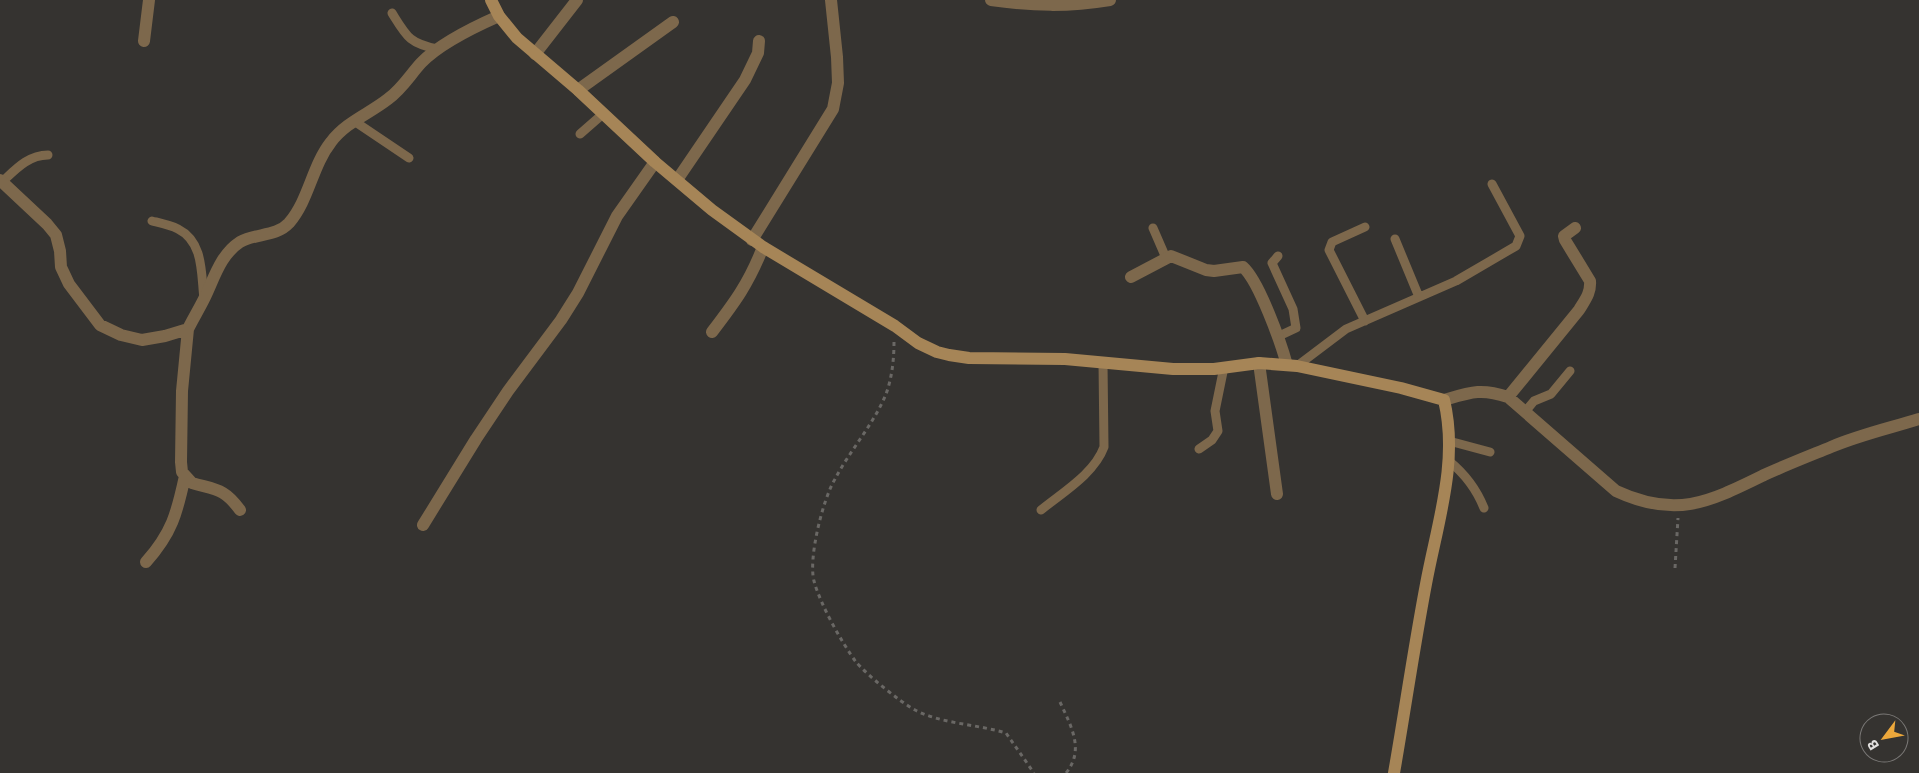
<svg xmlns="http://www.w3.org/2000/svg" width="1919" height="773" font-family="'Noto Sans',sans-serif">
	<rect width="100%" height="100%" fill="#353330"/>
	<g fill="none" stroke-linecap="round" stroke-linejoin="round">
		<path stroke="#6a6865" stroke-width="3" stroke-dasharray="4 4" stroke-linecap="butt" d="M894,342c0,17 -2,36 -8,52 -11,28 -37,58 -51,85 -12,20 -27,79 -21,102 6,23 28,62 42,81 10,12 44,40 59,48 27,14 61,14 91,23l28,40
			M1675,568l3,-50
			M1060,702c11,24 25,48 6,71"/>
		<path stroke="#7d684c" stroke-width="9" d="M392,13c15,24 17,30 45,36
			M354,121l55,37
			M580,134l24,-21
			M2,182c13,-12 26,-27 46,-27
			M152,221c8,2 18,4 26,8 26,13 23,45 26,70
			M1153,228l13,30
			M1395,239l24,58
			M1278,256l-6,7 21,46 3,19 -17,8
			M1365,321l-36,-71 3,-8 33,-15
			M1297,366l49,-37 110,-48 60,-35 4,-10 -28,-52
			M1525,412l9,-11 17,-7 19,-23
			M1449,441l41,11
			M1199,449l13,-9 6,-9 -3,-20 9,-44
			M1449,461c16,13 27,27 35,47
			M1041,510c22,-18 53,-36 63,-63l-1,-84"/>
		<path stroke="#7d684c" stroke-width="12" d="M991,0c43,6 76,7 119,0
			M144,41l5,-41
			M535,54l42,-54
			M578,90l95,-68
			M0,180l47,44 9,11 4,16 1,16 8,17 31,41 21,10 21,5 23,-4 23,-7c5,-10 11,-20 16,-30 10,-20 16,-44 36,-57 16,-9 36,-5 49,-19 20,-23 23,-57 42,-81 15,-20 38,-28 57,-43 14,-10 22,-24 33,-36 19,-20 53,-36 78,-47
			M677,180l68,-100 13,-27 1,-12
			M752,240l81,-131 5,-26 -1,-26 -6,-57
			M1131,277l40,-21 35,14 8,1 29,-4c16,14 38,76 44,98
			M188,329l-6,62 -1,71 1,10 10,11c24,7 32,5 48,27
			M712,332c23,-30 37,-49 51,-85
			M1259,363l18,131
			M1508,397l71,-87c6,-10 12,-17 11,-29l-25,-41 -1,-4 11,-8
			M1444,400c27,-8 37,-12 64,-3l108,94c60,28 93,11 148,-16 22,-10 45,-19 67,-28 28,-12 59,-19 88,-28
			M423,525l53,-86 32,-48 53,-71 17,-27 39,-77 38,-54
			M146,562c26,-29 31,-49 39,-86"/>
		<path stroke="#a68557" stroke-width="12" d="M491,0l8,16 18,22 61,52 77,72 57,48 51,37 132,79 23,17 19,9 12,3 20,3 96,1 108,10h41l45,-6 38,3 104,22 43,12c15,62 -7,124 -18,184 -12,63 -21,126 -32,189"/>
	</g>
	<g transform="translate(1884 738) rotate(238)"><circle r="24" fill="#353330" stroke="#7a7876"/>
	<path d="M0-4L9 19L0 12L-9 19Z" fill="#eda83b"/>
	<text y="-8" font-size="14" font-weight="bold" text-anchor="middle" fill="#e2e0de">B</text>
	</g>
</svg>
